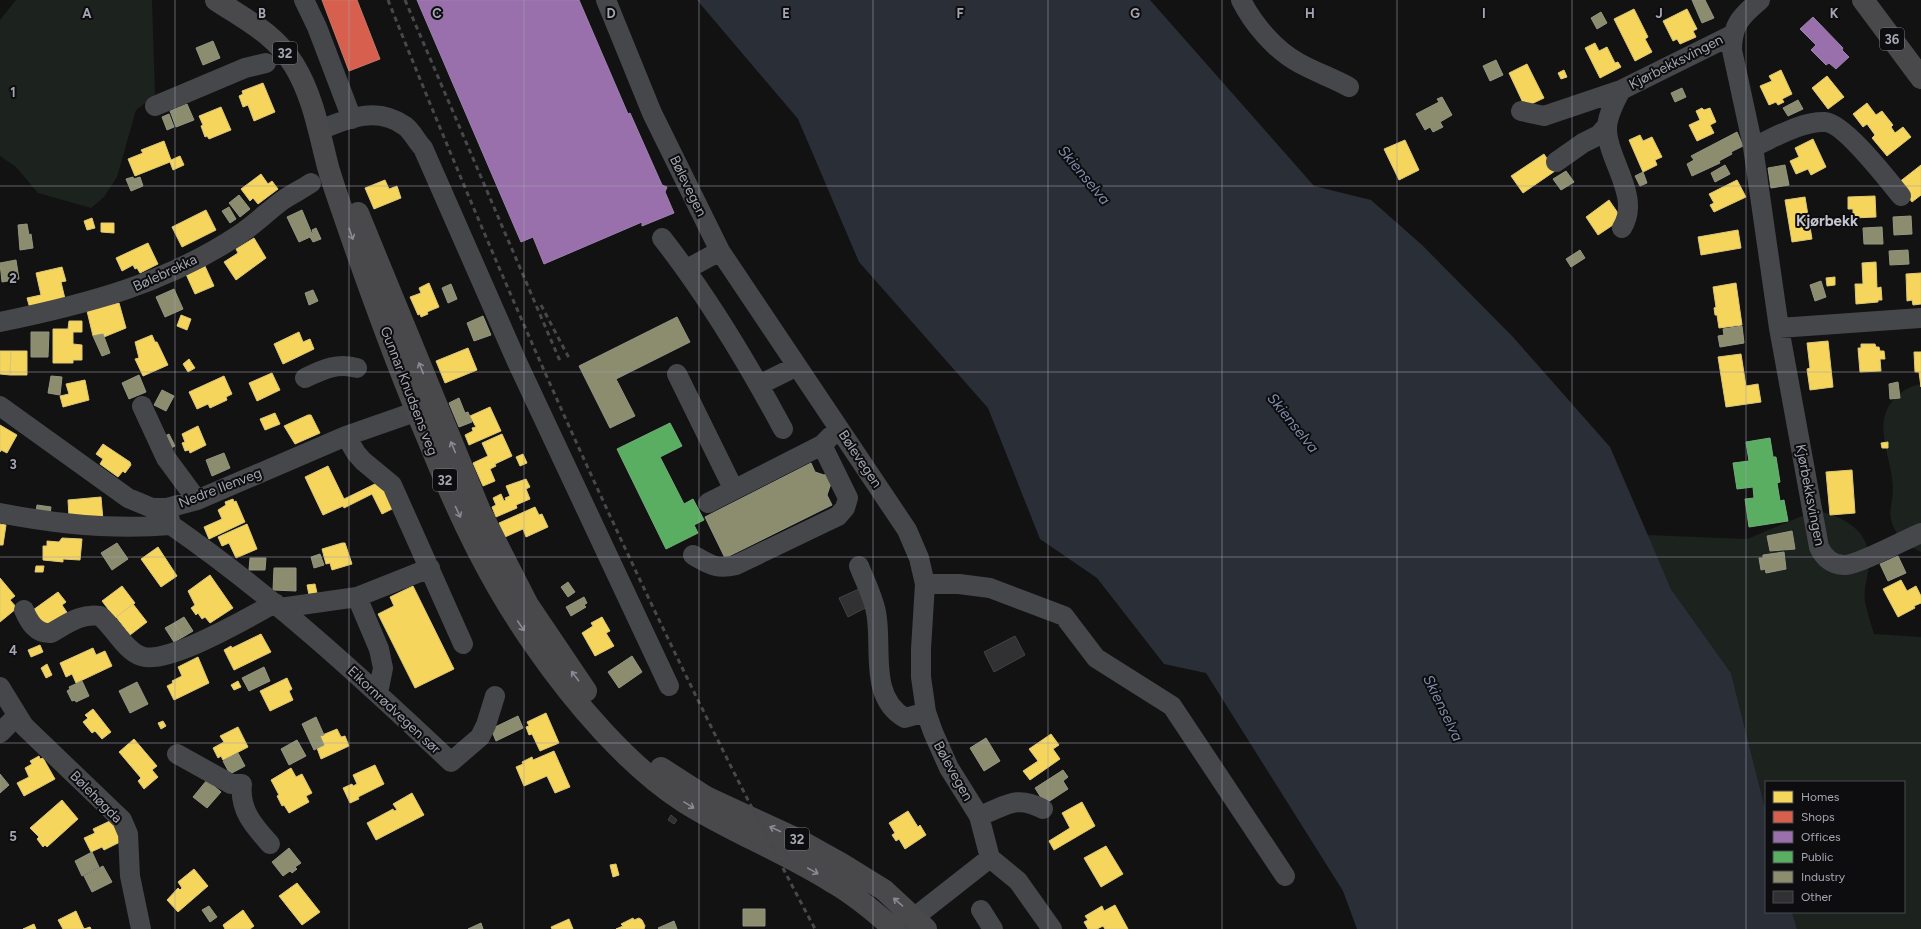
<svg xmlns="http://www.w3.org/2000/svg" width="1921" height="929" font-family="Figtree,sans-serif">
	<rect width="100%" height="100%" fill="#121212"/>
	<path fill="#1c221e" d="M16,0h136l3,96 -19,14 -19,67 -13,20 -13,11 -53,-15 -22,-26 -16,-11v-136z
		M1921,384v168c-13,-6 -25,-15 -29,-29 -4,-12 1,-22 1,-34 0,-30 -23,-65 2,-91 7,-7 15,-12 26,-14z
		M1822,512c25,6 48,21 47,49 0,14 -6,27 -4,40 2,11 6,23 9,33l47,3v292h-124l-5,-17h112v-130h-138v30l-35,-139 -60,-84 -24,-54 100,4 60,-25z"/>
	<path fill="#2a2e36" d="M697,0h453l164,186 57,14 51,45 91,92 97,110 61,142 60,84 35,139v100h26l5,17h-440l-14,-38 -137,-218 -42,-9 -67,-86 -57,-39 -52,-131 -129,-146 -61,-143z"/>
	<path fill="#f6d55c" stroke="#ddc776" d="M1634,9l14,28 -3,2 7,13 -17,9 -21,-42z
		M1687,9l10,20 -4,2 3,6 -16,7 -3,-5 -4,2 -10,-20z
		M1595,43l4,8 8,-4 8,16 3,-1 3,5 -21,11 -15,-30z
		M1527,64l17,34 -19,9 -16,-34z
		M1564,70l3,7 -6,2 -3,-6z
		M1781,70l11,24 -10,5 2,3 -6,3 -2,-3 -7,3 -9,-19 12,-5 -3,-5z
		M1827,76l17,21 -16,12 -16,-21z
		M263,83l12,29 -21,9 -6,-16 -5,2 -4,-11 4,-2 -1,-3z
		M1867,103l9,12 6,-4 11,14 -2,2 4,6 8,-6 8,10 -24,19 -15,-18 3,-3 -8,-11 -4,3 -10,-13z
		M221,107l10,23 -22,9 -2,-3 -2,1 -4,-11 2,-1 -4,-9z
		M1702,108l2,2 6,-2 6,14 -6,3 4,8 -17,8 -8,-16 11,-5 -4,-9z
		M1640,135l3,6 9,-4 10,20 -7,3 2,5 -14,7 -14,-32z
		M1813,139l13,28 -15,8 -3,-6 -12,5 -6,-13 9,-4 -4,-9z
		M1405,140l14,30 -20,10 -15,-31z
		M164,141l7,19 9,-4 4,9 -11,5 -3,-8 -35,14 -7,-17 15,-6 -2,-3z
		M1544,154l11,17 -32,22 -12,-17z
		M1921,165v30l-9,7 -14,-19z
		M261,174l7,10 4,-3 6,8 -20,15 -5,-6 -3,3 -9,-12z
		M385,180l4,9 8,-3 4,12 -27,11 -9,-21z
		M1737,180l9,17 -32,15 -4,-7 4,-2 -5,-9z
		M1875,196l1,21 -23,1v-9h-5v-12z
		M1805,197l7,42 -20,3 -7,-42z
		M1609,200l13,19 -24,16 -12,-18z
		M206,210l10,20 -34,17 -10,-20z
		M92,218l3,10 -8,2 -3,-9z
		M101,223h13v10l-13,-1z
		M1738,230l3,18 -40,7 -3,-18z
		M254,238l12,20 -30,22 -12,-18 14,-9 -2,-4z
		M148,243l10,21 -18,9 -3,-5 -2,1 -2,-4 -11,6 -6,-13z
		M1876,262l1,26 4,-1 1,13h-4v2l-22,2 -1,-20h8l-1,-21z
		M204,264l10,22 -19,8 -10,-22z
		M62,267l4,14 -5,1 5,21 -35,9 -4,-14 14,-3 -5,-22z
		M1921,273v31l-8,1 -1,-5 -5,1 -1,-27z
		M1835,277v8l-8,1 -1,-8z
		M429,283l10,24 -12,5 1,2 -7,3 -1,-3 -2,1 -8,-18 11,-4 -2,-5z
		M1736,283l6,42 -23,3 -2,-13h-2l-1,-7 2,-1 -3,-20z
		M119,303l7,25 -22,9 -1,-3 -10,2 -6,-25z
		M181,315l10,4 -4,11 -10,-4z
		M69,321h13v11h-9v12l9,1v15h-9v3h-20v-34h15z
		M299,332l4,10 7,-3 4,10 -31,15 -9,-20z
		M152,335l3,7h2l11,23 -25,11 -8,-17 4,-1 -4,-16z
		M1828,341l5,46 -23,3 -3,-21 3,-1 -3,-25z
		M1861,344h14l1,3h3l1,4h4l1,8h-5l1,12 -21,1 -2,-24h3z
		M468,348l9,22 -32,13 -9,-22z
		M0,351h11l-1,24 -10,-1z
		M11,351h16v24h-17z
		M1914,352h7v35l-2,-15h-4z
		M1741,354l5,32 12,-2 3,18 -35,5 -8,-50z
		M189,359l6,9 -7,4 -5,-8z
		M272,373l8,17 -23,11 -8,-18z
		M224,376l8,18 -6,3 1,3 -17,8 -2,-4 -11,5 -8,-17z
		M85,380l4,20 -26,7 -3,-11 9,-2 -3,-10z
		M490,407l11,24 -32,14 -4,-10 8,-4 -1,-3 4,-1 -6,-11z
		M275,413l5,11 -15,6 -5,-11z
		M308,415h3l9,18 -25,11 -11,-18z
		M0,425l17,10 -10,18 -6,-3 -1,2z
		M198,426l8,19 -16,8 -1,-3 -4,1 -3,-8 3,-1 -3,-8z
		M502,434l10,22 -17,8 1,2 -6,3 5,12 -12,5 -10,-23 15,-7 -6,-13z
		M1888,442v6h-6l-1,-5z
		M103,444l27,18 1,3 -6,8 -2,-2 -5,6 -18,-13 3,-5 -7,-5z
		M523,454l4,9 -7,3 -4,-9z
		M328,466l16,33 37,-18 13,27 -12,6 -10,-20 -28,14 -1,-2 -20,9 -18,-38z
		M1852,470l3,43 -25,2 -4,-43z
		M526,479l4,8 -4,2 4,10 -14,6 1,3 -21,9 -4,-10 4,-2 -3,-7 8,-4 3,7 2,-1 -1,-2 5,-2 -4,-10z
		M101,497l2,23 -34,-3 -1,-17z
		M233,499l1,3 2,-1 9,21 -36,17 -5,-12 18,-8 -4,-9 8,-5 -1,-3z
		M535,507l4,8 3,-1 6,13 -22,10 -3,-8 -18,8 -6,-14z
		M0,524l6,1 -3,20h-3z
		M247,524l10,25 -21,9 -7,-15 -7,3 -4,-9z
		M62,538l20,1 -2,21 -17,-1v3l-20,-2v-14h4v-5l12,1z
		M342,543h3l7,21 -20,6 -2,-7 -4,1 -4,-15z
		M158,547l19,29 -16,11 -20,-28z
		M36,566h8l-1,6h-8z
		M210,575l23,33 -23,15 -5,-6 -3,2 -4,-6 -2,2 -5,-7 4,-3 -7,-14z
		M0,578l15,18 -5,4 7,8 -17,14z
		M1901,580l6,11 9,-5 5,10v7l-7,3 1,2 -17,9 -15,-28z
		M315,584l2,9 -8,2 -2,-10z
		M122,586l13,17 -20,15 -13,-17z
		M413,586l41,83 -39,19 -37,-74 16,-8 -4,-9z
		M58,592l8,10 -4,3 6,9 -21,15 -14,-19z
		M133,604l14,18 -17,13 -14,-18z
		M602,617l8,14 -4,2 8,13 -19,10 -13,-23 11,-7 -2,-3z
		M261,634l10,18 -37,18 -10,-20 7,-4 1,2z
		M40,645l3,7 -12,5 -3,-7z
		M93,648l3,7 9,-4 7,15 -36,17 -4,-9 -6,3 -6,-14z
		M198,657l11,26 -35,17 -7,-14 6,-3 -1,-2 10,-5 -4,-9z
		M47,664l5,11 -6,3 -5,-10z
		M287,678l5,11 -3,2 4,9 -23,11 -10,-20z
		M238,681l3,6 -7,3 -3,-5z
		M93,709l18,23 -9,7 -7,-8 -3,2 -9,-11 5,-4 -3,-3z
		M546,713l13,30 -19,8 -8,-17 -3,1 -3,-8 3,-1 -2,-4z
		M163,721l3,5 -5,3 -3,-6z
		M238,727l10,20 -25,13 -2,-4 -3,2 -5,-10 11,-6 -4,-6z
		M337,729l4,8 4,-1 4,10 -28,13 -4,-11 7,-3 -4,-9z
		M1051,734l8,11 -6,4 7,10 -30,21 -7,-9 15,-10 -9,-12z
		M134,739l23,27 -5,4 6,7 -14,12 -6,-8 3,-3 -22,-26z
		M554,751l16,36 -15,6 -8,-17 -23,10 -8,-19 7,-3 -1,-2 10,-5 1,3z
		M39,756l1,3 3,-1 12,21 -31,17 -7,-13 12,-6 -4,-9 7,-4 -2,-3z
		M375,765l9,19 -26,13 1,2 -9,4 -7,-15 9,-4 1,2 4,-2 -4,-9z
		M291,768l5,9 6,-3 10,19 -6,3 3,6 -20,11 -5,-8 -2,1 -5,-10 2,-1 -8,-15z
		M412,793l12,22 -48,25 -9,-17 26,-14 1,2 3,-1 -4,-6z
		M62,800l16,19 -31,28 -2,-2 -2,2 -6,-8 2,-2 -9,-9z
		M1082,802l13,24 -41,24 -5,-9 21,-13 -8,-15z
		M908,811l10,16 2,-2 6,10 -21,14 -6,-10 -3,2 -4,-6 3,-2 -6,-10z
		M112,820l10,21 -18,9 -2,-3 -11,5 -7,-14 11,-5 -2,-4z
		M1106,846l17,28 -22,13 -17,-29z
		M616,864l3,11 -6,2 -3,-12z
		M194,869l14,17 -30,26 -11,-12 11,-12 2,2 2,-2 -4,-6z
		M297,883l23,29 -18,13 -23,-29z
		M1115,905l13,24h-23l-2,-3 -6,3h-9l-4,-7 4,-2 -3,-4 17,-10 2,5z
		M243,910l11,16 -4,3h-25l-2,-4z
		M76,911l8,18 6,-2 1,2h-28l-5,-9z
		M633,918l1,2 5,-2 3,2 3,6 -1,3h-28l7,-3 -2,-2z
		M569,919l4,10h-21l-1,-2z
		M34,924l2,5h-13z"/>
	<path fill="#d6604d" stroke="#c7756b" d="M322,0h35l23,59 -31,12z"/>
	<path fill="#9970ab" stroke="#9c80ad" d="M417,0h162l49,114 2,-1 32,72 5,2 -2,5 9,21 -32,13v-4l-98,42 -11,-27 -12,5z
		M1813,17l30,31 -1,2 7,7 -13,12 -7,-6 -3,2 -15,-15 5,-5 -16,-16z"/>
	<path fill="#5aae61" stroke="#70ac79" d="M670,423l12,23 -22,11 24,47 9,-5 11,21 -10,5 4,8 -32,16 -49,-100z
		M1770,438l3,19h3l4,25 -3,1 3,18 4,-1 4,21 -39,6 -4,-28 9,-1 -1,-11 -16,2 -4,-26 16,-2 -3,-19z"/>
	<path fill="#8c8c6e" stroke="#939482" d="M1692,0h13l9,18 -12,5z
		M1601,12l6,11 -10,6 -6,-11z
		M213,41l7,17 -17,7 -7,-17z
		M1496,60l7,15 -13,6 -7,-15z
		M1682,88l4,9 -11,5 -4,-9z
		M1442,97l10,18 -12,7 3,5 -10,5 -3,-5 -5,3 -9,-16 23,-12 -2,-3z
		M1798,100l5,9 -15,7 -5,-8z
		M187,104l7,16 -18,7 -6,-16z
		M169,114l5,13 -7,3 -5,-13z
		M1737,132l6,14 -12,6 1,2 -13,7 1,2 -28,13 -5,-12 7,-4 -3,-4z
		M1725,165l5,9 -15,8 -4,-9z
		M1785,165l4,20 -18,3 -3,-20z
		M1566,171l8,11 -13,8 -8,-11z
		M1643,172l4,11 -7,3 -5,-10z
		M133,177l1,2 6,-2 3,9 -12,5 -5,-12z
		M239,195l11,14 -10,8 -11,-14z
		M229,207l7,12 -6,4 -8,-12z
		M302,210l10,24 1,-1 -1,-3 4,-2 5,11 -8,3 -3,-5 -11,5 -12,-25z
		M1911,216l1,18 -18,1 -1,-18z
		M27,224l2,11 2,-1 2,14 -13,2 -2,-25z
		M1882,227l1,17h-19l-1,-16z
		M1580,250l5,8 -14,9 -5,-8z
		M1908,250l1,14 -19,1 -1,-14z
		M16,260l3,19 -17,3 -2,-19z
		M1821,281l5,16 -11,4 -5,-16z
		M451,284l6,15 -9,4 -6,-15z
		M174,289l9,20 -18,8 -9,-20z
		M313,290l5,11 -9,4 -4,-12z
		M483,316l8,19 -17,6 -7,-18z
		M677,317l13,25 -74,37 19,37 -25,12 -31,-62z
		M1742,326l2,17 -24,4 -2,-11 6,-1 -1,-6z
		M31,332h18l-1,25h-17z
		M103,334l7,19 -8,3 -9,-20z
		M139,375l7,17 -17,7 -7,-16z
		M51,376l11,1 -2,18 -12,-2z
		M1898,382l2,16 -10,1 -1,-15z
		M162,390l12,6 -8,15 -12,-6z
		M459,398l6,15 3,-1 4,10 -13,5 -10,-24z
		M169,434l6,12 -8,4 -6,-12z
		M224,453l6,15 -18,8 -6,-16z
		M811,463l4,9 9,3 5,-2 6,11 -5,2 -3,9 5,10 -107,53 -20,-41z
		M37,505l14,2 -1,7 -14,-2z
		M1792,531l3,18 -25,2 -3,-15z
		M117,543l11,16 -16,11 -11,-17z
		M1784,552l2,17 -20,4 -1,-4 -4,1 -2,-12h4v-3z
		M320,554l4,11 -10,3 -3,-11z
		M1898,556l8,17 -18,8 -8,-17z
		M250,558h16l-1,12h-16z
		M274,568h22v23l-23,-1z
		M568,582l7,10 -7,5 -7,-10z
		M584,597l3,6 -3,2 2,2 -15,9 -5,-9z
		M184,617l9,14 -10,6 -9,-14z
		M174,623l9,14 -9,5 -9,-14z
		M632,656l10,16 -23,16 -11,-16z
		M264,667l6,14 -21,10 -7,-13z
		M82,681l7,15 -13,6 -1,-2 -3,1 -5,-10 3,-2 -1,-2z
		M137,682l11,22 -18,9 -11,-22z
		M518,716l5,12 -27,13 -5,-12z
		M316,717l8,18 -4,1 4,9 -10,5 -12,-26z
		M986,738l14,23 -16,10 -14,-23z
		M297,740l9,16 -17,9 -8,-16z
		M238,753l7,13 -15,8 -7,-13z
		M1063,770l5,7 -5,4 5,8 -23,15 -10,-16z
		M0,774l9,11 -9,8z
		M207,780l14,12 -14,16 -14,-11z
		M289,848l12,15 -6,4 2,2 -5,4 -2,-2 -7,5 -11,-14z
		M92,852l7,15 -17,9 -7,-15z
		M103,866l9,16 -20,10 -8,-16z
		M209,906l8,11 -7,5 -8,-12z
		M743,909h22v17h-22z
		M674,921l3,8h-18l-1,-1z
		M481,923l2,6h-15z"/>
	<path fill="#313133" stroke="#424245" d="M861,588l8,18 -21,11 -9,-19z
		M1015,636l10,19 -31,17 -10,-20z
		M671,815l6,5 -3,4 -6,-4z"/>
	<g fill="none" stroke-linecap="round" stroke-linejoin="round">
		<path stroke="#46474b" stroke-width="20" d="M304,0l13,27 35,92
			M606,0l46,113 68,138 187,279 12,28 6,26 -4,65v28l5,35 7,20 16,36 30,48 11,42 -88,69
			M1241,0c12,24 34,50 58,63 16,9 34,15 50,24
			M1760,0c-19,16 -28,25 -28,50l21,97 26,181 40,219c5,11 14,19 27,18 16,-2 58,-25 75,-32
			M155,106l90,-38 21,-5
			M1521,111l23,5 77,-26
			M320,130c29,-12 57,-24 85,-4 7,5 12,16 18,22l94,214 152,324
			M1753,147c21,-9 48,-26 72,-25 19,1 63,58 76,74
			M1556,162l27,-19 16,-8 8,-9
			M1622,228c20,-32 -16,-69 -15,-101 1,-13 8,-26 14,-37l111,-55
			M662,238c47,60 85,124 121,191
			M687,269l33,-18
			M0,322c87,-18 165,-38 240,-88 15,-10 28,-23 43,-34 9,-6 19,-11 28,-17
			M1779,328l142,-10
			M677,374l57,116
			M305,378c17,-8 33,-16 52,-10
			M759,385l38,-19
			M0,406l128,92 24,10h15l30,-8 149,-64 86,-30
			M142,406l24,52 31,42
			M346,436l10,17 7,8 29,24 71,159
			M708,503l114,-58 9,-9
			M167,508l4,17c101,70 191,153 280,237l29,-25 6,-12 9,-29
			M0,513c56,11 114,17 171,12
			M693,555c16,9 23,15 43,10l102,-49 7,-8 3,-10 -26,-53
			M859,566c6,15 14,31 17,46 7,34 -8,85 29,106l21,-6
			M925,584h34l31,4 74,28 32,42 76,48 113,170
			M357,597l22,52 4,19 -5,25
			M280,608l77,-11 73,-29
			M24,610c5,12 12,24 27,23 16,-9 30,-20 49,-17 13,10 25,35 41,40 26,10 108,-39 134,-53
			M0,687l24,39 98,94 6,14 2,42 11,53
			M0,733l17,-17
			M177,754l54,30h11c-3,26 12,42 28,60
			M979,816c26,-9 36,-22 64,-7
			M990,858l28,23 34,48
			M981,910l12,19"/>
		<path stroke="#49494c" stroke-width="22" d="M216,0c30,20 58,33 78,65 19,31 25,67 34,102 6,21 14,42 21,63 25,72 51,143 81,214 29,72 60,138 105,202 38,55 93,120 149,156 47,30 101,50 148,80 23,13 43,30 62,47
			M358,213l122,298 48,94 58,86
			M661,768l45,29 93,43 43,24 42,26 42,39"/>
		<path stroke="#49494c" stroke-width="22" d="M1863,0l58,78"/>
		<path stroke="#48484b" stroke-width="3" stroke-dasharray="5 4" stroke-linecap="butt" d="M388,0c127,317 267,628 427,929
			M405,0l155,361
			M541,305l28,53"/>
	</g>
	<defs><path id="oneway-shaft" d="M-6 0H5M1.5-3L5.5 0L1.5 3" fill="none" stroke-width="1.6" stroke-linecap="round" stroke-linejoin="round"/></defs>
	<g stroke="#898a93">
		<use href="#oneway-shaft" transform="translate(351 234) rotate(71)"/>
		<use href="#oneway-shaft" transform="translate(421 368) rotate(-112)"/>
		<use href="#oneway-shaft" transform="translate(453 447) rotate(-113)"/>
		<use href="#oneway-shaft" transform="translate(458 512) rotate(65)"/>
		<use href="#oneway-shaft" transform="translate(521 626) rotate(56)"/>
		<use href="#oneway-shaft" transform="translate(575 676) rotate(-127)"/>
		<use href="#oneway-shaft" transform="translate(689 805) rotate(32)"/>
		<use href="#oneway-shaft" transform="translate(775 829) rotate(-156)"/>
		<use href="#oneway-shaft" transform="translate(813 871) rotate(29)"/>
		<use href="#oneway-shaft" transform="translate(898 902) rotate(-139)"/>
	</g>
	<path fill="none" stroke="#a4a6b2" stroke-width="1" stroke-opacity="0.55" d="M175,0v929M349,0v929M524,0v929M699,0v929M873,0v929M1048,0v929M1222,0v929M1397,0v929M1572,0v929M1746,0v929M0,186h1921M0,372h1921M0,557h1921M0,743h1921"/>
	<g text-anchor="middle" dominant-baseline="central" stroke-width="4" stroke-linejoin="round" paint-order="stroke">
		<g fill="#0d0c0e" stroke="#777881" stroke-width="1">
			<rect x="1880" y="28" width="24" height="22" rx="3"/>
			<rect x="273" y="42" width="24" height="22" rx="3"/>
			<rect x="433" y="469" width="24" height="22" rx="3"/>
			<rect x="785" y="828" width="24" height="22" rx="3"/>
		</g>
		<g font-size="13" font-weight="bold" fill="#a4a6b2">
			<text x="1892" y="39">36</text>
			<text x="285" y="53">32</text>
			<text x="445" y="480">32</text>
			<text x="797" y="839">32</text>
		</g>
		<g font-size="14" fill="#a4a6b2" stroke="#0d0c0e">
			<text transform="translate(1676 62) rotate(-27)">Kjørbekksvingen</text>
			<text transform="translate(688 186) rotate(64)">Bølevegen</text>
			<text transform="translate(165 273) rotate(-25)">Bølebrekka</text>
			<text transform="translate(409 391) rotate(69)">Gunnar Knudsens veg</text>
			<text transform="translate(860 459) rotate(56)">Bølevegen</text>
			<text transform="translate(220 488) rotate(-21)">Nedre Ilenveg</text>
			<text transform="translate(1810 495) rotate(79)">Kjørbekksvingen</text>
			<text transform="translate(394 710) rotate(43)">Eikornrødvegen sør</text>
			<text transform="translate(953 771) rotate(61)">Bølevegen</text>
			<text transform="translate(96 797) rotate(45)">Bølehøgda</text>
		</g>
		<g font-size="15" font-style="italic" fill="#7d8dab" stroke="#0d0c0e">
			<text transform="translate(1084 175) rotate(50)">Skienselva</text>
			<text transform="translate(1293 423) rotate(51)">Skienselva</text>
			<text transform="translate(1443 708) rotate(64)">Skienselva</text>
		</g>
		<g font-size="15" font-weight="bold" fill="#c4c5cf" stroke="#0d0c0e">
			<text x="1827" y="221">Kjørbekk</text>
		</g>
	</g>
	<g font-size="13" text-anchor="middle" font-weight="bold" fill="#a4a6b2" stroke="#0d0c0e" stroke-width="4" stroke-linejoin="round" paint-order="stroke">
		<text x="87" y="18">A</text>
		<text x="262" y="18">B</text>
		<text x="437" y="18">C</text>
		<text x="611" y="18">D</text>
		<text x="786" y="18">E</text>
		<text x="960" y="18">F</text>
		<text x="1135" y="18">G</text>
		<text x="1310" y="18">H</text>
		<text x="1484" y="18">I</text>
		<text x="1659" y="18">J</text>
		<text x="1834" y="18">K</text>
		<text x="13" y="97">1</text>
		<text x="13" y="283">2</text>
		<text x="13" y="469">3</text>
		<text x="13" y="655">4</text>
		<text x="13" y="841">5</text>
	</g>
	<rect x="1765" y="781" width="140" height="132" fill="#0d0c0e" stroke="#494a50"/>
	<rect x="1773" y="791" width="20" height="12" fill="#f6d55c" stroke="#494a50"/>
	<text x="1801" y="801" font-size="12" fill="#a4a6b2">Homes</text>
	<rect x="1773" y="811" width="20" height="12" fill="#d6604d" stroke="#494a50"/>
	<text x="1801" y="821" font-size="12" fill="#a4a6b2">Shops</text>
	<rect x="1773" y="831" width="20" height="12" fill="#9970ab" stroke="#494a50"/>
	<text x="1801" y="841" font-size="12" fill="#a4a6b2">Offices</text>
	<rect x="1773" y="851" width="20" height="12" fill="#5aae61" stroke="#494a50"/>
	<text x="1801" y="861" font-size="12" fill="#a4a6b2">Public</text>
	<rect x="1773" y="871" width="20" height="12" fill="#8c8c6e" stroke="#494a50"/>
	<text x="1801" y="881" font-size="12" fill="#a4a6b2">Industry</text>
	<rect x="1773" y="891" width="20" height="12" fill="#313133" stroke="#494a50"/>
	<text x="1801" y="901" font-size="12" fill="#a4a6b2">Other</text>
</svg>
